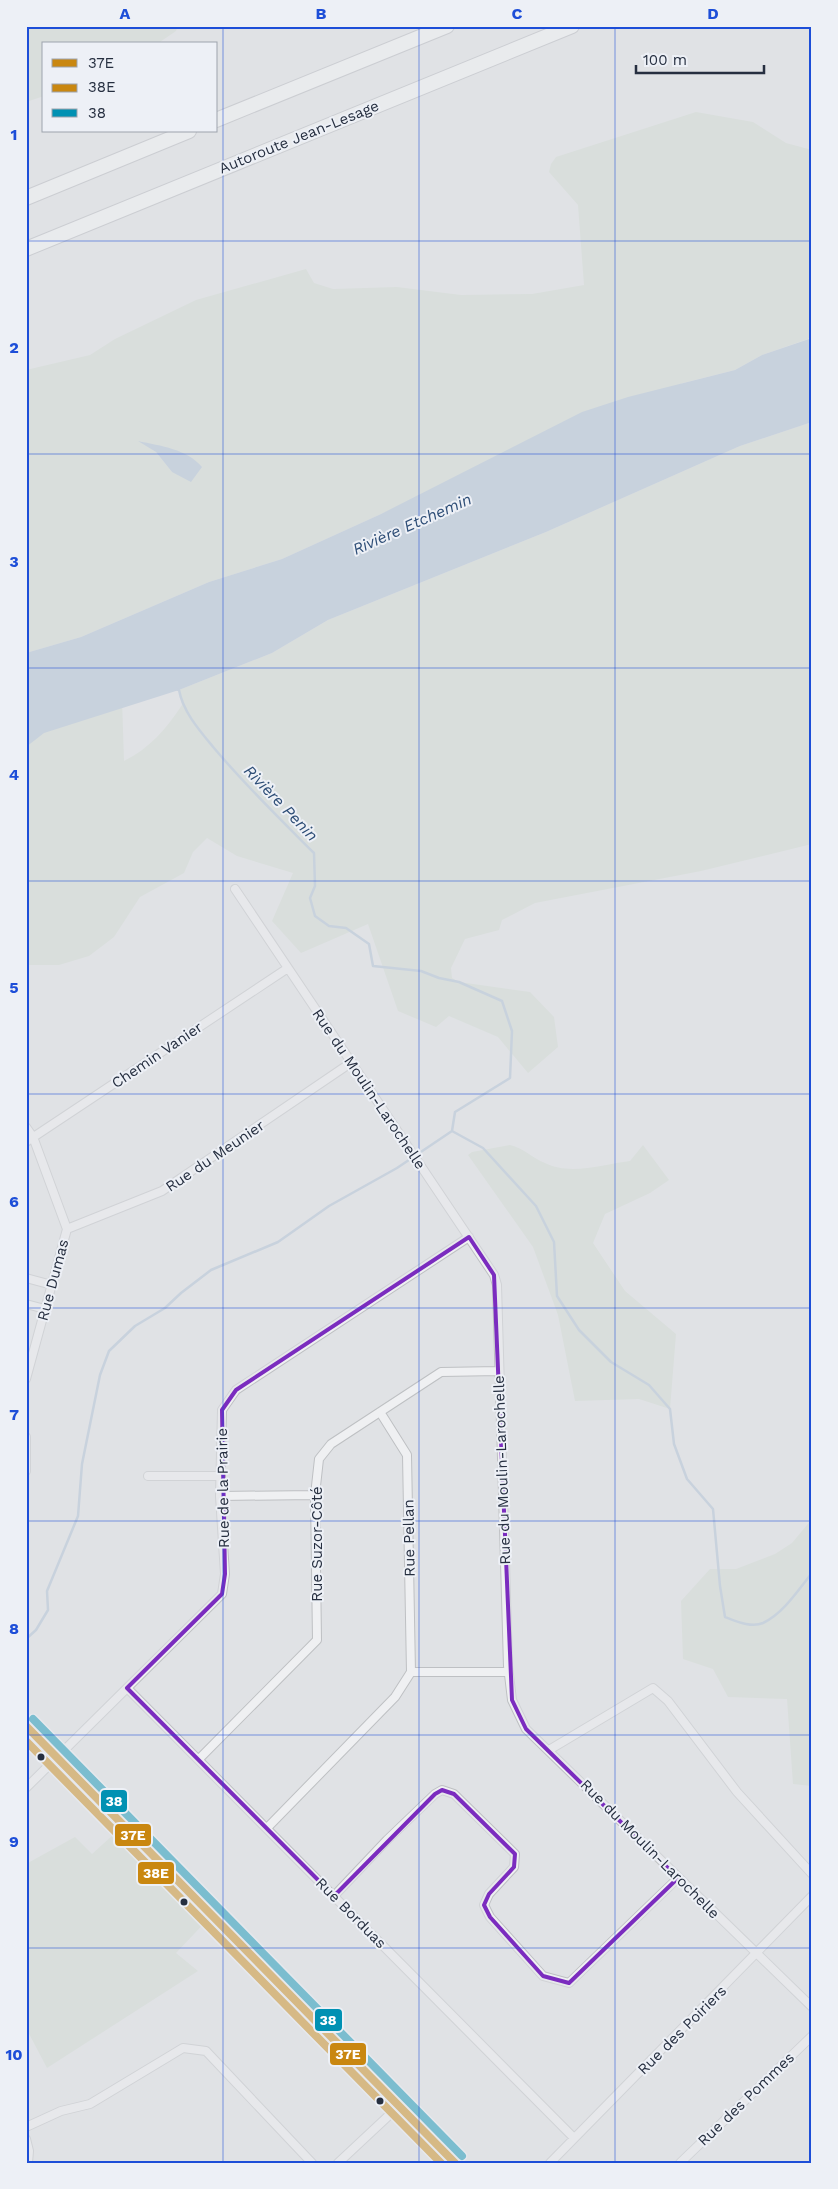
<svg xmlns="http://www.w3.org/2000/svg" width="838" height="2189" font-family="'Work Sans',sans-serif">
	<rect width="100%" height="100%" fill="#e0e2e5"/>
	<path fill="#d0dad0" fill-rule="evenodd" d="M26,26h152l-2,5 -19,13h-113v52l-18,6z
		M696,112l57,10 33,21 26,7v183l-4,6 -46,16 -27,15 -52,13 -302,131 -99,45 -73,23 -128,55 -55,16v-283l64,-15 25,-16 81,-39 110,-31 8,14 19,6 64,-2 64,8 71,-1 52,-9 -6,-80 -29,-33 2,-8 5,-7zM140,441l62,26 -30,5 -16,-20z
		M812,422v422l-111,27 -166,32 -33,17 -3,10 -34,9 -14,29 1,10 7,4 71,10 24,25 4,30 -30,26 -30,-36 -49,-21 -13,11 -38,-16 -30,-87 -67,29 -29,-32 21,-48 -56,-17 -30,-18 -14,14 -9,21 -44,24 -26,40 -25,19 -30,9h-33v-269l95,-28 3,93c25,-12 43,-33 58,-56l-3,-15 93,-37 56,-33 218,-88 194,-86z
		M510,1145c14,3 22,13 35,18 25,13 59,1 85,-2l13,-16 26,35 -19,13 -45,21 -12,29 32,48 51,43 -6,75 -31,-10 -64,2 -17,-86 -25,-68 -65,-92 4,-3z
		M812,1519v267l-19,-2 -6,-85 -59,-2 -15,-28 -30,-10 -2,-58 29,-32h26l39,-15 17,-11z
		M124,1825l88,90 -36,38 22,18 -151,97 -21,-40v-164l49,-27 17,17z"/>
	<path fill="#acbed3" d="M812,338v84l-72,24 -194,86 -218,88 -56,33 -93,37 -135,43 -18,14v-94l55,-16 128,-55 73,-23 99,-45 201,-102 46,-15 107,-27 27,-15z
		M138,441c23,5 49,8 64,26l-11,15 -19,-10 -16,-20z"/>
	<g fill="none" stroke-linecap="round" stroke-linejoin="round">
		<path stroke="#acbed3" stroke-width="2.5" d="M176,689l3,1c4,22 21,41 35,58 31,37 66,71 100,105l1,33 -5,12 5,18 14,10 17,2 23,16 4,22 48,5 18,7 20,4 43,19 10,30 -2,47 -55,34 -3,19 31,17 53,58 18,36 3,54 22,34 32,32 38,23 21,24 4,35 13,35 26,30 7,77 5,31c11,4 26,11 38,6 20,-9 36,-34 49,-50
			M26,1639l10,-9 12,-20 -1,-19 31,-75 4,-52 18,-89 9,-24 26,-25 30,-18 16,-15 30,-23 67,-28 51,-36 68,-38 55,-37"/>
		<g stroke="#bec0c3" stroke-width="10">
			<path id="minor" d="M235,889l259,386 3,10 11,381 4,34 14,29 286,278
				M26,1127l7,10 34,92 -41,150
				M26,1142l262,-174
				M67,1229l95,-38 190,-129
				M26,1278l26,7
				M26,1304l19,5
				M26,1437v34
				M148,1476h73
				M220,1496l95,-1
				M411,1672h97
				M127,1688l447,450
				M549,1750l104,-62 15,13 69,91 75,82
				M199,1759l118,-119 -2,-145 4,-36 12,-15 110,-72 58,-1
				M26,1788l196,-194 3,-20 -5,-78 2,-86 14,-20 233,-153
				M267,1828l128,-131 16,-25 -4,-217 -27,-43
				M334,1896l53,-56 48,-46 7,-4 12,4 61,60 -1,13 -25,27 -5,11 6,12 53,59 26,7 109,-105
				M26,2127l35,-16 29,-7 93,-56 23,3 106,112
				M26,2139l3,12 -1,12
				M338,2163l61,-57
				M550,2163l262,-267
				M680,2163l132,-127"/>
		</g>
		<g stroke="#bec0c3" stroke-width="12">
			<path id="tertiary" d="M26,1726l429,437"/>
		</g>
		<g stroke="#b2b5ba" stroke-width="16">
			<path id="motorway" d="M216,120l231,-94
				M26,198l163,-67
				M26,249l546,-223"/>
		</g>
		<use href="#minor" stroke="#eff0f2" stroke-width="8"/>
		<use href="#tertiary" stroke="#eff0f2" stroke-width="10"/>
		<use href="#motorway" stroke="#f4f5f6" stroke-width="14"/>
		<g stroke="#edf0f6" stroke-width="11">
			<path id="bus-1" d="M26,1726l429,437"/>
		</g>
		<g stroke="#edf0f6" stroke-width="11">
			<path id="bus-2" d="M26,1741l415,422"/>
		</g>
		<g stroke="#edf0f6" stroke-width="11">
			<path id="bus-3" d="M33,1719l429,437"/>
		</g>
		<use href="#bus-1" stroke="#c98710" stroke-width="8"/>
		<use href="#bus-2" stroke="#c98710" stroke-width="8"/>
		<use href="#bus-3" stroke="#0091b3" stroke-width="8"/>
	</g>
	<path d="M0 0H838V2189H0ZM469,1237l25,38 18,425 14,29 152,149 -109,105 -26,-7 -53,-59 -6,-12 5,-11 25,-27 1,-13 -61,-60 -12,-4 -7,4 -101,102 -207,-208 95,-94 3,-20 -3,-164 14,-20z" fill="#e0e2e5" fill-opacity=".55" fill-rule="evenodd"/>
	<path fill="none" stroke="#7b2cbf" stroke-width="4" stroke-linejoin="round" d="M469,1237l25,38 18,425 14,29 152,149 -109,105 -26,-7 -53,-59 -6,-12 5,-11 25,-27 1,-13 -61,-60 -12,-4 -7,4 -101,102 -207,-208 95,-94 3,-20 -3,-164 14,-20z"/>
	<path fill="none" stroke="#1d4ed8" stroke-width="1" stroke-opacity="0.55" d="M223,26v2137M419,26v2137M615,26v2137M26,241h786M26,454h786M26,668h786M26,881h786M26,1094h786M26,1308h786M26,1521h786M26,1735h786M26,1948h786"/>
	<g fill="#262f40" stroke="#edf0f6" stroke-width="2">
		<circle cx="41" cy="1757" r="4.5"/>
		<circle cx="184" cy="1902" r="4.5"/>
		<circle cx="380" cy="2101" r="4.5"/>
	</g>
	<g text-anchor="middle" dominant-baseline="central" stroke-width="4" stroke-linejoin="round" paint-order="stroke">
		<g font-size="15" fill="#262f40" stroke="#edf0f6">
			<text transform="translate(299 137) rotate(-22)">Autoroute Jean-Lesage</text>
			<text transform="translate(157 1055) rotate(-34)">Chemin Vanier</text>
			<text transform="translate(369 1089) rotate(56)">Rue du Moulin-Larochelle</text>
			<text transform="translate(215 1156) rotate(-34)">Rue du Meunier</text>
			<text transform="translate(53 1280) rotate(-75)">Rue Dumas</text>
			<text transform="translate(502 1470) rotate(-92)">Rue du Moulin-Larochelle</text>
			<text transform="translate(223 1488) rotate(-91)">Rue de la Prairie</text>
			<text transform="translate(409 1538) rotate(-91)">Rue Pellan</text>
			<text transform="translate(317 1544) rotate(-90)">Rue Suzor-Côté</text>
			<text transform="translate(650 1849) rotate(45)">Rue du Moulin-Larochelle</text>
			<text transform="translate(351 1913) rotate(45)">Rue Borduas</text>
			<text transform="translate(682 2030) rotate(-45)">Rue des Poiriers</text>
			<text transform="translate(746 2099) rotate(-44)">Rue des Pommes</text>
		</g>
		<g font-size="16" font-style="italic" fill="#2d4d76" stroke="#edf0f6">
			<text transform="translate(412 524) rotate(-24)">Rivière Etchemin</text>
			<text transform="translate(281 803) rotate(46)">Rivière Penin</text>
		</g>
	</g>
	<g stroke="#edf0f6" stroke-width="2">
		<rect x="100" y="1789" width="28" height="24" rx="5" fill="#0091b3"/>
		<rect x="114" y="1823" width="38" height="24" rx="5" fill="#c98710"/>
		<rect x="137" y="1861" width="38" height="24" rx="5" fill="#c98710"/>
		<rect x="314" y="2008" width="29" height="24" rx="5" fill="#0091b3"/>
		<rect x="329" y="2042" width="38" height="24" rx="5" fill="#c98710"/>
	</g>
	<g font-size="14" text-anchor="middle" font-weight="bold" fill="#fff">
		<text x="114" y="1806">38</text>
		<text x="133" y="1840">37E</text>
		<text x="156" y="1878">38E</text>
		<text x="328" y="2025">38</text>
		<text x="348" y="2059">37E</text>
	</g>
	<rect width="838" height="2189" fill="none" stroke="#edf0f6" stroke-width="55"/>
	<rect x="42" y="42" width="175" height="90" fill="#edf0f6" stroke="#9da3ad"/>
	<rect x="52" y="59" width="25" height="8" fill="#c98710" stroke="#9da3ad"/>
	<text x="88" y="68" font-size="15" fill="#262f40">37E</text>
	<rect x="52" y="84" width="25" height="8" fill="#c98710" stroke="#9da3ad"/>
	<text x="88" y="92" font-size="15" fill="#262f40">38E</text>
	<rect x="52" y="109" width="25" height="8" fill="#0091b3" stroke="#9da3ad"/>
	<text x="88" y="118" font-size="15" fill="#262f40">38</text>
	<path d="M636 65v8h128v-8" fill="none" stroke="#262f40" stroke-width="2.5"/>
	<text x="643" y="65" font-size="15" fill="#262f40" stroke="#edf0f6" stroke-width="4" paint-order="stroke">100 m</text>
	<rect x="28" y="28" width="782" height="2134" fill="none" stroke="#1d4ed8" stroke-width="2"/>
	<g font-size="16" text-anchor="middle" font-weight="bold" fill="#1d4ed8">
		<text x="125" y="19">A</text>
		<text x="321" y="19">B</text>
		<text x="517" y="19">C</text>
		<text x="713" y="19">D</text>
		<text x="14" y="140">1</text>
		<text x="14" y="353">2</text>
		<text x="14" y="567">3</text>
		<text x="14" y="780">4</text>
		<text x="14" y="993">5</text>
		<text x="14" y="1207">6</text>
		<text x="14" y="1420">7</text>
		<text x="14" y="1634">8</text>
		<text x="14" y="1847">9</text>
		<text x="14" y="2060">10</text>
	</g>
</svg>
